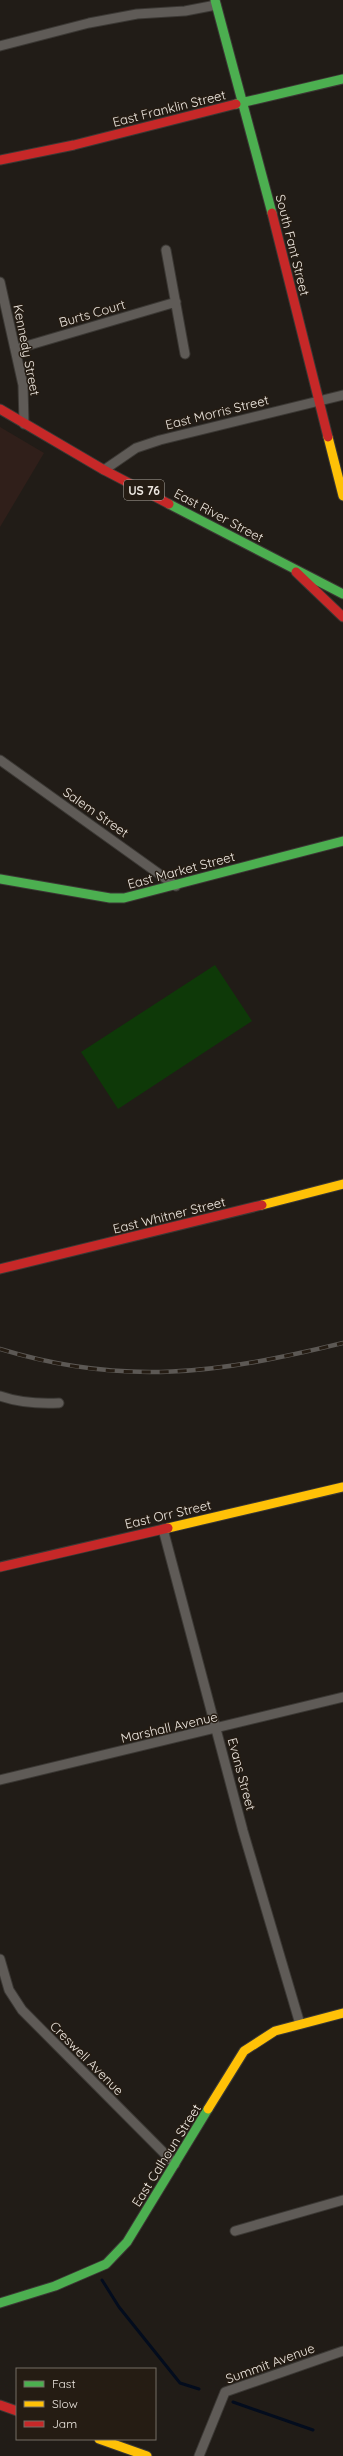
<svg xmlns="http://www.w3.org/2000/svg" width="343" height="2456" font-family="Quicksand,sans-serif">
	<rect width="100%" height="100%" fill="#211c17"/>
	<path fill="#301f1a" d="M0,427l44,26 -44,74z"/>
	<path fill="#0e3908" d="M215,965l37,56 -134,88 -37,-57z"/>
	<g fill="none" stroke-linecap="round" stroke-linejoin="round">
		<path stroke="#030c1d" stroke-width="3" d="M102,2280l17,27 61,76 19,6
			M233,2402l80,28"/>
		<g stroke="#3b3834" stroke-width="11">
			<path id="street" d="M0,46l89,-23 48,-9 48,-3 31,-6
				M166,250l19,104
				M0,282l23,103 1,39
				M16,349l160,-47
				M104,470l32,-22 24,-8 183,-45
				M0,760l176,126
				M0,1396c20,7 38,8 59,7
				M163,1529l80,302 57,193
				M0,1780l343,-83
				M0,1959l9,31 13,20 153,154
				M235,2231l108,-31
				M199,2456l26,-64 118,-41"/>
		</g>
		<g stroke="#3b3834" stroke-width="11">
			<path id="fast" d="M215,0l57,213
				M236,104l107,-25
				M169,504l174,90
				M0,879l110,19h14l219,-57
				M0,2303l55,-17 51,-22 21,-22 81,-133"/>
		</g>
		<g stroke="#3b3834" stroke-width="11">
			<path id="slow" d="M328,437l15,59
				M262,1205l81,-21
				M168,1528l175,-41
				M208,2109l36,-58 31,-20 68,-18
				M99,2439l48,17"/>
		</g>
		<g stroke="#3b3834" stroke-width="11">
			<path id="jam" d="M0,160l74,-15 162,-41
				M272,213l56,224
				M0,409l104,61 65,34
				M296,572l47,45
				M0,1269l262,-64
				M0,1567l168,-39
				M0,2405l17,6"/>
		</g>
		<use href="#street" stroke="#5f5b57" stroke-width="9"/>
		<use href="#fast" stroke="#4caf50" stroke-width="9"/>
		<use href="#slow" stroke="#ffc107" stroke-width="9"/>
		<use href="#jam" stroke="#c62828" stroke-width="9"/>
		<g stroke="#5c5854" stroke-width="4.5">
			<path id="rail" d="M0,1349c124,38 220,24 343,-6"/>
		</g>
		<use href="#rail" stroke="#251c13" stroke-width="3" stroke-dasharray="9" stroke-linecap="butt"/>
	</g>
	<g text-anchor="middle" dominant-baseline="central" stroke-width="3" stroke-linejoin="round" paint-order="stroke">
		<rect fill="#251c13" stroke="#b1aaa2" stroke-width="1" x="124" y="480" width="40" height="20" rx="3"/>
		<g font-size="12" font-weight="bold" fill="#ede7e0">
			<text x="144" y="490">US 76</text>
		</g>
		<g font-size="13" fill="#ede7e0" stroke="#251c13">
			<text transform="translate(169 108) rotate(-14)">East Franklin Street</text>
			<text transform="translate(293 245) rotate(76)">South Fant Street</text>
			<text transform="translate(92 313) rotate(-16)">Burts Court</text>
			<text transform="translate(27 350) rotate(79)">Kennedy Street</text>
			<text transform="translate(217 412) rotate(-14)">East Morris Street</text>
			<text transform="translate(219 515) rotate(28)">East River Street</text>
			<text transform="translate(96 812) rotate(35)">Salem Street</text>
			<text transform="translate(181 870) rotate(-15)">East Market Street</text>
			<text transform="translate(169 1215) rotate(-14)">East Whitner Street</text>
			<text transform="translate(168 1514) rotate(-13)">East Orr Street</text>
			<text transform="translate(169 1727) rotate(-13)">Marshall Avenue</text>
			<text transform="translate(242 1774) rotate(75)">Evans Street</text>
			<text transform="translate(87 2058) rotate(45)">Creswell Avenue</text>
			<text transform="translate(166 2155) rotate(-58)">East Calhoun Street</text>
			<text transform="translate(270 2363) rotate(-20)">Summit Avenue</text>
		</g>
	</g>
	<rect x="16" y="2368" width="140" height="72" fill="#251c13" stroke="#756d65"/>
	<rect x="24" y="2381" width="20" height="6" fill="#4caf50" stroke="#756d65"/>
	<text x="52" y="2388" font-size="12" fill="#ede7e0">Fast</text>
	<rect x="24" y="2401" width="20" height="6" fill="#ffc107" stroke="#756d65"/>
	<text x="52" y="2408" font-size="12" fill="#ede7e0">Slow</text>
	<rect x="24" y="2421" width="20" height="6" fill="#c62828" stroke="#756d65"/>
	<text x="52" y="2428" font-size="12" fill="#ede7e0">Jam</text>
</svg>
